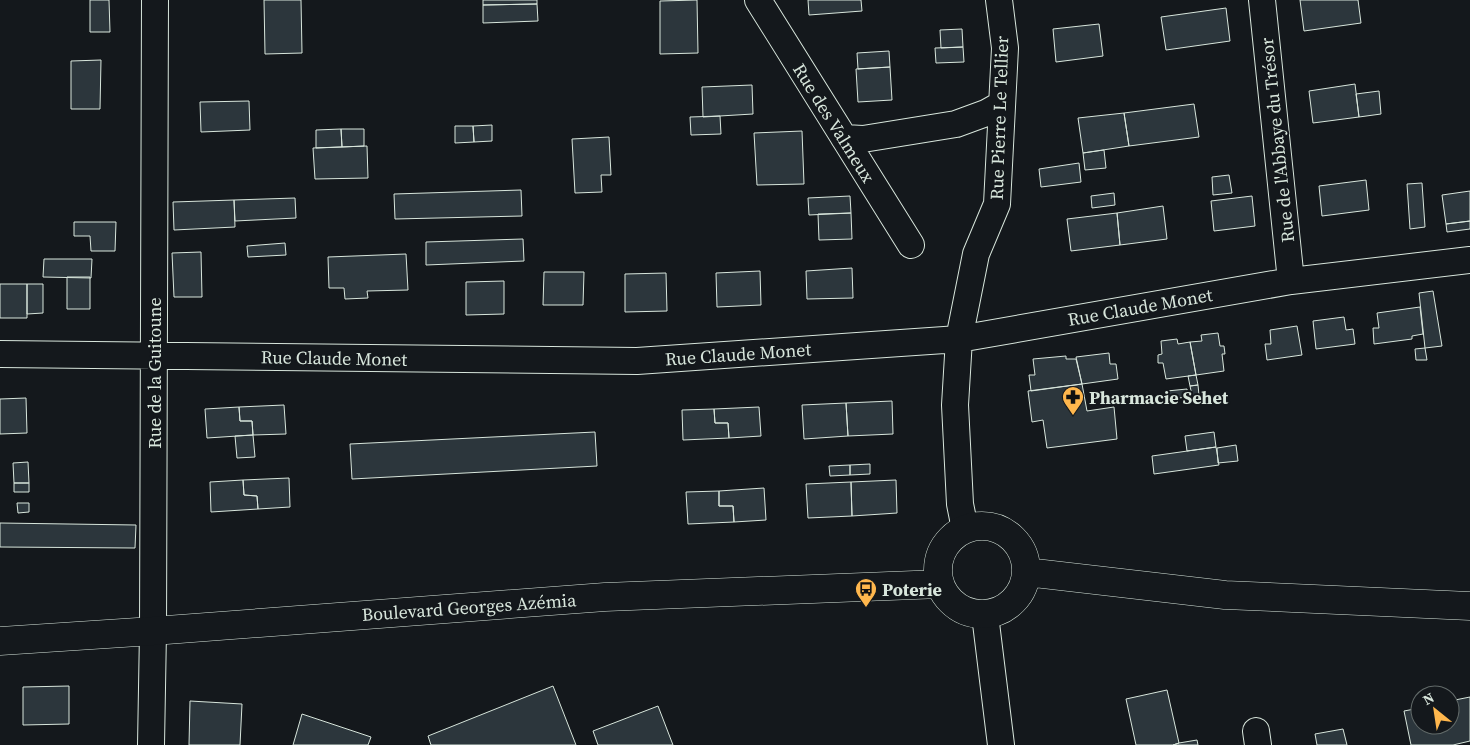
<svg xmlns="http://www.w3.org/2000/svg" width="1470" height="745" font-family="'Source Serif 4',serif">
	<rect width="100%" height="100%" fill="#14181c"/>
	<path fill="#2c363c" stroke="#d8e6dc" d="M90,0h19l1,32h-20z
		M264,0h37l1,53 -37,1z
		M483,0h54v4l-54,1z
		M697,0l1,53 -38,1v-53z
		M808,0h53l1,11 -53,4z
		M1300,0h58l3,23 -57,8z
		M537,4l1,17 -55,2v-18z
		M1226,8l4,33 -64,9 -5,-33z
		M1099,24l4,32 -47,6 -3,-33z
		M962,29l1,18 -22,1 -1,-18z
		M963,47l1,15 -28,1 -1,-15z
		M889,51l1,16 -32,2 -1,-16z
		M101,60l-1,49h-29v-48z
		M890,67l2,33 -34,2 -2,-33z
		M1355,84l4,33 -46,6 -4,-32z
		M752,85l1,29 -50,3 -1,-30z
		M1379,91l2,23 -22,3 -3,-23z
		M249,101l1,29 -49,2 -1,-30z
		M1194,104l5,33 -70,9 -5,-33z
		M1124,113l5,33 -46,7 -5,-35z
		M720,116l1,18 -30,1 -1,-18z
		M492,125v16l-18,1 -1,-16z
		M455,126h18l1,16 -19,1z
		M341,129h23v17l-22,1z
		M341,129l1,18 -26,1v-18z
		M802,131l2,53 -47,1 -3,-52z
		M609,137l2,38h-10l1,17 -27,1 -3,-54z
		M367,146l1,32 -53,1 -2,-31z
		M1104,150l2,18 -21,2 -2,-17z
		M1079,163l2,19 -40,5 -2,-18z
		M1229,175l3,18 -19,2 -1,-18z
		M1366,180l3,30 -47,6 -3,-30z
		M1422,183l3,44 -15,2 -3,-45z
		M521,190l1,26 -127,3 -1,-25z
		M1470,191v30l-24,3 -4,-29z
		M1114,193l1,12 -23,3 -1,-12z
		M850,196l1,17 -42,2 -1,-17z
		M1252,196l3,30 -41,5 -3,-30z
		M295,198l1,20 -61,3 -1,-21z
		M234,200l1,27 -61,3 -1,-28z
		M1163,206l4,33 -47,6 -3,-32z
		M851,213l1,26 -33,1 -1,-26z
		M1117,213l3,32 -49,6 -4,-32z
		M1470,221v8l-23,3 -1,-8z
		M74,222h42l-1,29h-24l-1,-15h-16z
		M523,239l1,22 -98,4v-23z
		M285,243l1,12 -38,2 -1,-11z
		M201,252l1,45h-28l-2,-44z
		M406,254l2,36 -41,1 1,7 -23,1 -1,-11h-15l-1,-31z
		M44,259h48l-1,19 -48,-1z
		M852,268l1,30 -46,1 -1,-28z
		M760,271l1,34 -44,2 -1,-34z
		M544,272h40l-1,33h-40z
		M666,273l1,38 -42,1v-38z
		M67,277h23v32h-23z
		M504,281v33l-38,1v-33z
		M0,284h27v34h-27z
		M27,284h16v29l-16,1z
		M1433,291l9,55 -17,2 -6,-55z
		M1420,307l3,27 -11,2v3l-38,5 -1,-16h6l-2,-15z
		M1344,317l2,13 7,-1 2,15 -39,5 -3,-28z
		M1297,326l5,29 -35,5 -2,-16h6l-1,-14z
		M1218,333l2,13h4l1,8h-3l2,17 -28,4 -6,-33 12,-1 -1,-6z
		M1177,339l1,5 12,-2 6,33 -30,4 -3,-16h-5v-8l4,-1 -1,-13z
		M1425,348l2,12h-11l-1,-11z
		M1109,353l1,11h6l2,15 -36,5 -6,-27z
		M1066,356v3h10l6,25 -51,7 -2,-16h6l-2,-16z
		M1196,375l2,10 -8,1 -2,-10z
		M1082,384l5,27 27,-4 3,32 -70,9 -4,-28 -11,2 -4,-31z
		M1198,385l1,10h-7l-2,-9z
		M1187,389l1,8 -20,2 -1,-8z
		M26,398l1,35 -27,1v-35z
		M892,401l1,33 -45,2 -2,-33z
		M846,403l2,33 -44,3 -2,-34z
		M284,405l2,29 -33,1 -1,-14h-12l-1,-14z
		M239,407l1,14h12l1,14 -46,3 -2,-29z
		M759,407l2,29 -32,2 -1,-15h-13l-1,-14z
		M714,409l1,14h13l1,15 -46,2 -1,-30z
		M595,432l2,34 -245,13 -2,-35z
		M1214,432l2,15 -29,4 -2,-15z
		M253,435l2,22 -18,1 -2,-22z
		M1236,445l2,16 -20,2 -1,-15z
		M1216,447l3,18 -65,9 -2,-18z
		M28,462l1,21h-15l-1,-20z
		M870,464v10l-20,1v-10z
		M850,465v10l-20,1 -1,-10z
		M289,478l1,29 -32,2 -1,-13 -13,-1 -1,-15z
		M243,480l1,15 13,1 1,13 -47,3 -1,-30z
		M896,480l1,33 -45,3 -1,-34z
		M851,482l1,34 -44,2 -2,-34z
		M14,483h15v9h-15z
		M764,488l2,32 -32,2 -1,-16h-14v-15z
		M719,491v15h14l1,16 -46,2 -2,-32z
		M17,503h12v9l-11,1z
		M0,523l136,2 -1,23 -135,-1z
		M69,686v38l-46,1v-38z
		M553,686l23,59h-145l-3,-9z
		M1167,690l12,53 -6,2h-37l-10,-46z
		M1470,697v44l-17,4h-42l-7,-34 16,-3v17h30v-24z
		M190,701l52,3 -2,41h-51z
		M658,706l15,39h-75l-5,-14z
		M302,714l69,23 -3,8h-75z
		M1343,729l4,16h-30l-2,-11z
		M1197,740l1,5h-25l6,-2z"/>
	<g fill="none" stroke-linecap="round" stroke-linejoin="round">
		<g stroke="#d8e6dc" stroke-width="28">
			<path id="street" d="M758,0l153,245
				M1262,0l29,281
				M844,138l19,1 93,-15 30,-11 16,-9
				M0,354l637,7 322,-22 332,-58 179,-21
				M965,529l-5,-25 -5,-99 4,-66 17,-85 21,-50 8,-156 -6,-48
				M985,615l16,130
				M1256,731l2,14
				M151,745l2,-114 2,-631"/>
		</g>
		<g stroke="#d8e6dc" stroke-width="29">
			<path id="secondary" d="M938 570a44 44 0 1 1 88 0a44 44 0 1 1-88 0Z
				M1026,572l199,23 245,11
				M0,641l153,-10 452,-34 335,-13"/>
		</g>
		<use href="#street" stroke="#14181c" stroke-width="26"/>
		<use href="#secondary" stroke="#14181c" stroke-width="28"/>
	</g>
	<defs>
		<g id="pharmacy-pin" transform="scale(1.125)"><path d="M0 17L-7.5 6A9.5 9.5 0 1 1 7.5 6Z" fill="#ffb74d" stroke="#14181c"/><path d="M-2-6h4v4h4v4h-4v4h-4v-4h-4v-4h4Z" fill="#111"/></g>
		<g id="bus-pin" transform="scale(1.125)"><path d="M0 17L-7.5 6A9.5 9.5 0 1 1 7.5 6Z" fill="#ffb74d" stroke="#14181c"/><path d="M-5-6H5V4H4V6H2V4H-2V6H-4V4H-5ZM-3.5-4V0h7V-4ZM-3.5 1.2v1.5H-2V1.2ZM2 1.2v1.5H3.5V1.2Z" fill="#111"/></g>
	</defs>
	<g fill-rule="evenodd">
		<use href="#pharmacy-pin" x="1073" y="397"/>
		<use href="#bus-pin" x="866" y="589"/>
	</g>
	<g text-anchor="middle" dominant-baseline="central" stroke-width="4" stroke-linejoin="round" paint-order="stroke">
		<g font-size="18" fill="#d8e6dc" stroke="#14181c">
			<text transform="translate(999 118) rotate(-88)">Rue Pierre Le Tellier</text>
			<text transform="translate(834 123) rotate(58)">Rue des Valmeux</text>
			<text transform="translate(1277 140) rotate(-96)">Rue de l'Abbaye du Trésor</text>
			<text transform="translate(1140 307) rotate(-10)">Rue Claude Monet</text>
			<text transform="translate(738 354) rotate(-4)">Rue Claude Monet</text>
			<text transform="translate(334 358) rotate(1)">Rue Claude Monet</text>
			<text transform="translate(154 373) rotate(-90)">Rue de la Guitoune</text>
			<text transform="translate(469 607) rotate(-4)">Boulevard Georges Azémia</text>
		</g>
		<g font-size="18" font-weight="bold" fill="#d8e6dc" stroke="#14181c" text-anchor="start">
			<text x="1089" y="397">Pharmacie Sehet</text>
			<text x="882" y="589">Poterie</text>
		</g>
	</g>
	<g transform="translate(1435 710) rotate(330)"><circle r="24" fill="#14181c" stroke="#626a69"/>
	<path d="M0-4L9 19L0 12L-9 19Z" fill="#ffb74d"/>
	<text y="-8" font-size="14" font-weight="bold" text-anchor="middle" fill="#d8e6dc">N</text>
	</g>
</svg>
